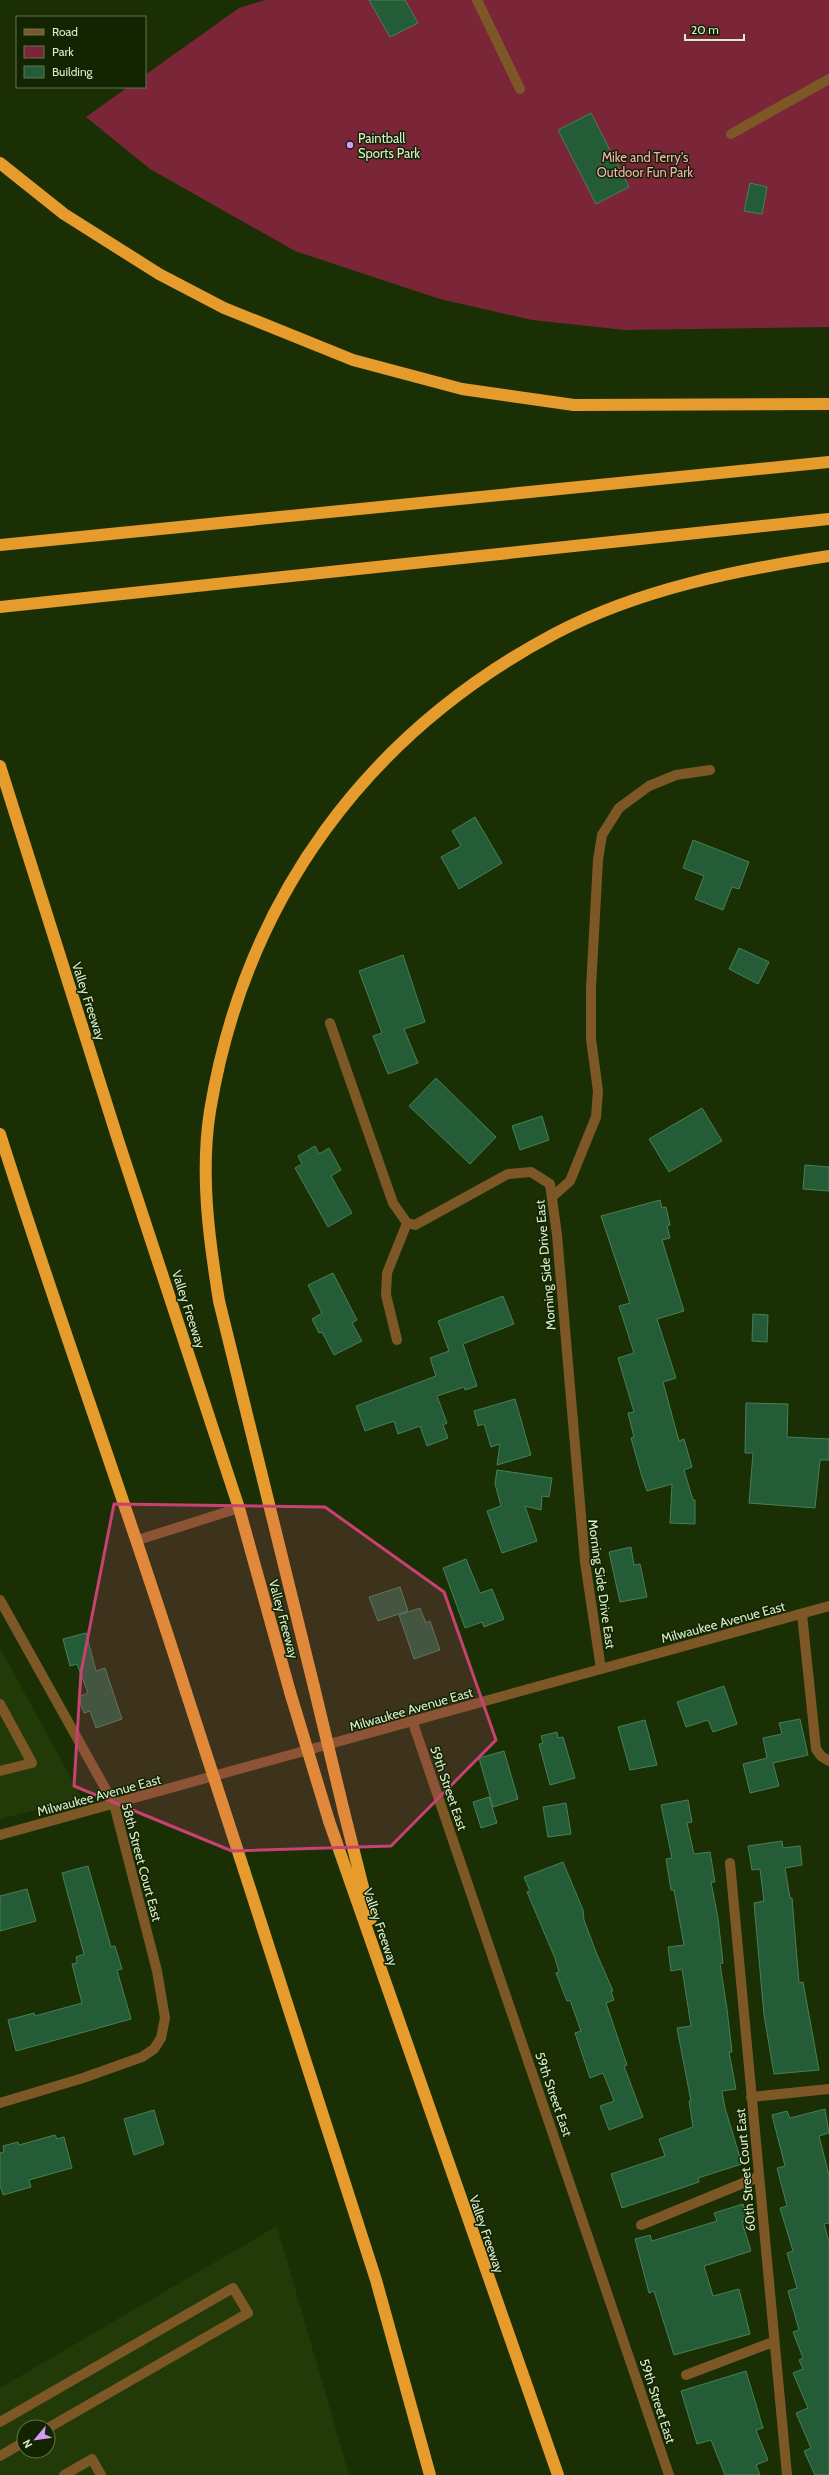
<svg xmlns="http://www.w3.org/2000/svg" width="829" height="2475" font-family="Cabin,sans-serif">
	<rect width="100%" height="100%" fill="#1b2f05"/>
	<path fill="#223908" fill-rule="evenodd" d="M0,1648l82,150 -82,21z
		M277,2226l72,249h-349v-87zM24,2427h24v24h-24z"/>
	<path fill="#7b2538" d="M265,0h564v327l-204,3 -93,-10 -92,-21 -145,-48 -145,-82 -64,-52 42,-30h17v-12l94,-67z"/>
	<path fill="#235c36" stroke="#488057" d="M369,0h36l13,23 -28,14z
		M591,113l38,74 -33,17 -38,-74z
		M750,183l17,4 -5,27 -18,-3z
		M475,817l27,46 -43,26 -18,-32 20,-11 -9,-15z
		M693,840l56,22 -10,27 -7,-2 -9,23 -28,-11 9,-23 -21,-8z
		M739,948l30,14 -11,22 -29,-15z
		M403,955l22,67 -21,7 14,34 -30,11 -15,-38 9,-3 -23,-62z
		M436,1078l60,59 -26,27 -61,-58z
		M702,1108l20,33 -53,31 -20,-33z
		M542,1116l7,24 -29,10 -8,-24z
		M315,1146l4,8 10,-6 12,22 -10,6 21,37 -24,14 -33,-59 7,-4 -4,-8z
		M805,1165l24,2v24l-26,-2z
		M660,1200l2,8 4,-1 4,18 -3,1 3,12 -8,2 22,71 -27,8 19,59 -13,4 16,59 5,-2 8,28 -8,3 9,30h2v24l-25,-1 2,-39 -25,7 -5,-14 -11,-39 3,-1 -6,-24 6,-1 -16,-54 16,-5 -15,-47 11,-3 -29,-87z
		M333,1273l24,47 -5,3 10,18 -28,14 -12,-23 -3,1 -7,-14 10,-6 -14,-28z
		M503,1296l11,28 -51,20 14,42 -12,4 -1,-3 -27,9 10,27 -4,2 5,13 -21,8 -7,-20 -22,8 -4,-13 -29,10 -9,-25 80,-30 -6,-18 19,-7 -11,-30z
		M753,1314l15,1 -1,27 -15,-1z
		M515,1399l16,56 -34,10 3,-21 -9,3 -7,-23 -6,2 -4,-15z
		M746,1403l42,1 -1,33 42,2v21h-9l-5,48 -66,-5 4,-50h-8z
		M497,1470l55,8 -3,19 -7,-1 -1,14 -16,-4 12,35 -35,12 -15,-42 14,-5 -6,-22z
		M631,1547l3,18 6,-1 7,33 -27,5 -11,-50z
		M466,1559l14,34 12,-4 12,30 -20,8 -2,-5 -17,6 -22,-60z
		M400,1587l8,24 -30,10 -9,-24z
		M420,1608l6,15 4,-2 10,29 -26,9 -15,-44z
		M86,1633l10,38 9,-3 17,51 -26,9 -6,-17 -6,2 -6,-16 10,-4 -11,-29 -7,2 -7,-27z
		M724,1686l13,38 -24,8 -5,-12 -22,7 -9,-25z
		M800,1719l8,36 -35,8 6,23 -29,7 -7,-29 24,-6 -4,-20 19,-4 -3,-11z
		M645,1720l12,45 -27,5 -12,-43z
		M557,1732l1,6 5,-1 12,41 -25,7 -11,-41 4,-1 -2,-7z
		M504,1751l14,48 -25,8 -14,-49z
		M489,1797l8,26 -16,5 -8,-26z
		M688,1800l4,22 -5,1 7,31 16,-2 5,30h-4l7,36 5,45 -3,1 7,45 5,43h-3l7,37 -14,2 3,17 17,56 -44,14 1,4 -77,26 -11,-34 54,-18 -6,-17 34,-12 -4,-26h2l-14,-73 14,-2 -9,-57 -11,2 -3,-24 16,-2 -10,-55h-3l-5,-31 6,-1 -11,-53z
		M566,1803l5,31 -23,3 -5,-30z
		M782,1841l1,7 17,-2 2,19 -17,3 5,30h2l7,85 4,-1 16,88 -45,4 -10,-59 -10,-112 10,-2 -4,-32 -8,1 -4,-24z
		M563,1862l20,48 1,10 12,32 17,39h-2l3,9 -8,3 21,62 -3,1 19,51 -34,13 -9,-24 14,-5 -11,-28 -13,5 -15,-45 6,-2 -11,-31 -3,1 -11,-28 3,-1 -4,-14 -28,-66 3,-1 -6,-14z
		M88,1866l23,81 4,-1 7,23 -5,1 14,49 -115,32 -8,-31 26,-7 1,3 47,-13 -10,-39 5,-1 -1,-6 8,-3 -22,-81z
		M27,1889l9,32 -36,10v-35z
		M825,2109l4,24 -10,3 10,39v48l-5,1 5,18v233h-14l-11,-24 7,-3 -15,-35 12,-5 -15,-35 10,-4 -4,-9 4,-2 -10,-26 6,-2 -11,-39 9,-3 -10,-35 6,-2 -13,-43 7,-2 -10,-38 8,-2 -13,-51 15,-4 3,7z
		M154,2110l10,34 -30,11 -10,-36z
		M55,2135l2,4 7,-2 8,31 -43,12 2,7 -28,8 -3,-10v-32l4,-1 -1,-6 15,-4 1,3z
		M743,2204l5,16 -6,2 9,29 -47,15 9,30 26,-7 11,45 -76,21 -20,-64 -5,2 -14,-54 15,-4 2,6 65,-20 -3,-8z
		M746,2371l17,57 -7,2 12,30 -12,5 4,10h-35l-14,-35 -14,4 -16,-53z"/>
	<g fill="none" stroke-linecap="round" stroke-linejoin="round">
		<path stroke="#7d5826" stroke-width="10" d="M477,0l43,89
			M731,134l98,-55
			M330,1023l63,180 14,20 8,2 93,-51 23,-2 19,12 7,51 28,327 16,107
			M552,1197l18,-16 26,-64 2,-26 -7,-52v-51l7,-128 4,-25 17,-27 30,-22 27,-11 34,-5
			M397,1340l-11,-45 1,-22 20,-50
			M138,1540l101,-32
			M0,1600l114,204 43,167 8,47 -4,20 -7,11 -12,8 -59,21 -83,25
			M802,1614l14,135 5,7 8,5
			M0,1704l32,59 -32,8
			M413,1723l256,752
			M0,1835l829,-229
			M730,1863l57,612
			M751,2097l78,-8
			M641,2225l117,-48
			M686,2375l87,-33
			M0,2422l233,-134 15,25 -200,115
			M0,2456l24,-14
			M64,2475l28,-16 9,16"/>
		<path stroke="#e69b2d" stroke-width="12" d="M0,163l64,51 95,60 65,34 129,52 109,29 112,16 255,-1
			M0,545l829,-83
			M0,607l829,-88
			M0,766l118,374 121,368 51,184
			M0,1134c59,187 127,371 186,558
			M314,1687l-95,-386c-10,-62 -19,-127 -9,-190 35,-212 157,-378 346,-478 84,-44 181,-63 273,-77
			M344,1812l27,107
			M329,1821l229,654
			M244,1870l132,410 54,195"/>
		<path stroke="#e69b2d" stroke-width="12" d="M314,1687l30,125
			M186,1692l58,178
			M290,1692l39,129"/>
	</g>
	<path fill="#c74272" fill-opacity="0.2" stroke="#c74272" stroke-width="3" stroke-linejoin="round" d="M114,1504l211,3 119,85 52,148 -105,106 -159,5 -158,-65 7,-114z"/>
	<circle fill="#d59bfa" stroke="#122500" stroke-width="1.5" cx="350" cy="145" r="4"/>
	<g text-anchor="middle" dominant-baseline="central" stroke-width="3" stroke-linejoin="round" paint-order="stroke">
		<g font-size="13" fill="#dbecce" stroke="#122500" text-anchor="start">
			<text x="358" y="138">Paintball<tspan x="358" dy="15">Sports Park</tspan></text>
		</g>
		<g font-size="13" fill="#fbadb6" stroke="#122500">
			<text x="645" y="157">Mike and Terry's<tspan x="645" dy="15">Outdoor Fun Park</tspan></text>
		</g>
		<g font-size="13" fill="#dbecce" stroke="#122500">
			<text transform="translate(89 1001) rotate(72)">Valley Freeway</text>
			<text transform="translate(545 1265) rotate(-95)">Morning Side Drive East</text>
			<text transform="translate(189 1309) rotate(72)">Valley Freeway</text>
			<text transform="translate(602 1584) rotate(82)">Morning Side Drive East</text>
			<text transform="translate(284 1619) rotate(75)">Valley Freeway</text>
			<text transform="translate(723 1622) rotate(-15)">Milwaukee Avenue East</text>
			<text transform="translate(411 1709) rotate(-16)">Milwaukee Avenue East</text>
			<text transform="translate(449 1788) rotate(71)">59th Street East</text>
			<text transform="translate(99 1795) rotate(-15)">Milwaukee Avenue East</text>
			<text transform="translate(142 1862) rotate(75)">58th Street Court East</text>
			<text transform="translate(381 1927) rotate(71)">Valley Freeway</text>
			<text transform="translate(554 2094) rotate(71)">59th Street East</text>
			<text transform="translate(745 2170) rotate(-95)">60th Street Court East</text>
			<text transform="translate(487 2234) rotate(71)">Valley Freeway</text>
			<text transform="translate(658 2401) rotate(72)">59th Street East</text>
		</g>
	</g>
	<rect x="16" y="16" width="130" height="72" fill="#122500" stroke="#627552"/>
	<rect x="24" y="29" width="20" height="6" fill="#7d5826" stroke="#627552"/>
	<text x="52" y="36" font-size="12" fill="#dbecce">Road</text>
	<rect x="24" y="46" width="20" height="12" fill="#7b2538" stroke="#627552"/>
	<text x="52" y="56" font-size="12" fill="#dbecce">Park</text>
	<rect x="24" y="66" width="20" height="12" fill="#235c36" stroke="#627552"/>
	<text x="52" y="76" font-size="12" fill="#dbecce">Building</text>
	<g transform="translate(36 2439) rotate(241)"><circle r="19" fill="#122500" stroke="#627552"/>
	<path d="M0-3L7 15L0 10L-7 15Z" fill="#d59bfa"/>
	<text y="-6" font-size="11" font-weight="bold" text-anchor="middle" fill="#dbecce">N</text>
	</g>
	<path d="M685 34v6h59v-6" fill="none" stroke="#dbecce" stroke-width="2"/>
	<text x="691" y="34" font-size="12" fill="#dbecce" stroke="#122500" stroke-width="3" paint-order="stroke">20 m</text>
</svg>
